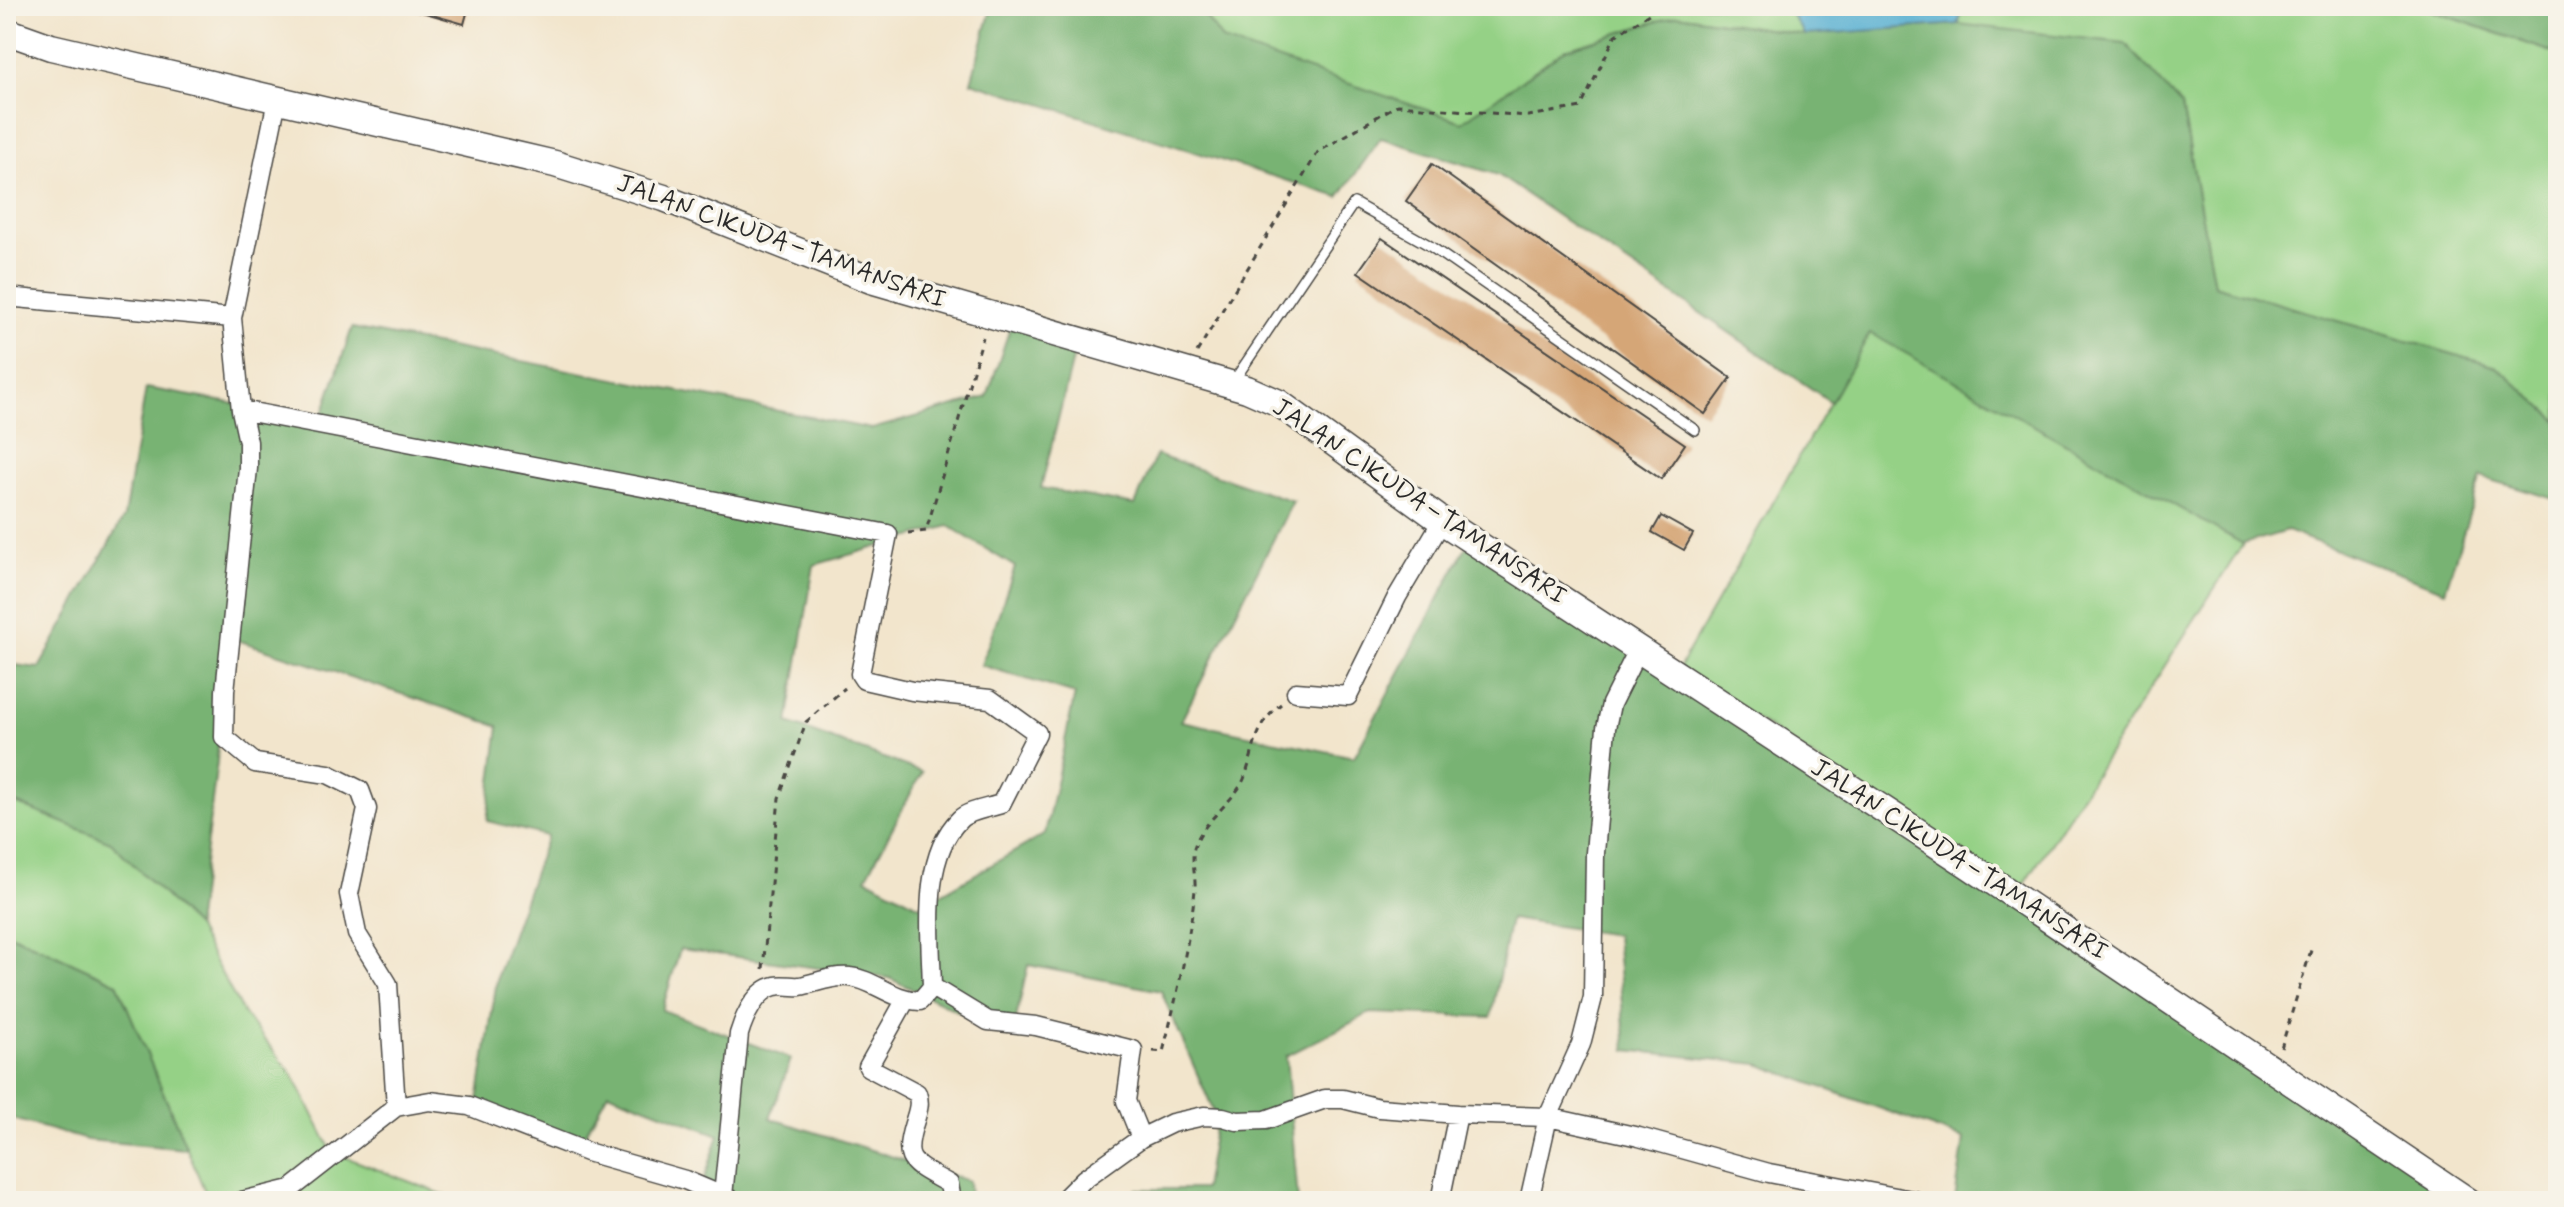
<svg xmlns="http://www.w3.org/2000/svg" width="2564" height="1207" font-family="Mynerve,sans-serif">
	<rect width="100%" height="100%" fill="#f7f3e8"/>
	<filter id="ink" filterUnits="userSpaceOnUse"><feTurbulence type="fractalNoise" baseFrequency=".0125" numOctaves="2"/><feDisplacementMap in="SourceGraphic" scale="16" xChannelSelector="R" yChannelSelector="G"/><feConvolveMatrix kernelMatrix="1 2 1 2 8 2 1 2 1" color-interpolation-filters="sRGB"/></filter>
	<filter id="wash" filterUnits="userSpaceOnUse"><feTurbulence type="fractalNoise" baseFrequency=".006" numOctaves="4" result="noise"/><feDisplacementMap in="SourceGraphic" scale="32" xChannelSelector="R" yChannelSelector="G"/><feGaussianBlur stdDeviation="1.8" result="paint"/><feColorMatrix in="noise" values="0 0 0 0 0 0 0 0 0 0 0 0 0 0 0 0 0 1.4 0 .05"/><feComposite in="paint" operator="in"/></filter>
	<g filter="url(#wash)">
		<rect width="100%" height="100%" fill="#f2e5cc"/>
		<path fill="#95d186" stroke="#607e58" stroke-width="2" d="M1198,6h588l19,29 -127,-20 -112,34 -104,73 -239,-81z
			M1964,6h454l140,48v367l-61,-54 -283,-82 -32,-179 -224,-82z
			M1870,332l373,212 -225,350 -339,-226z
			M6,799l105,43 85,85 47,86 50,62 39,77 115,44 7,5h-245l-92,-218 -111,-51z"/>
		<path fill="#78b373" stroke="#526f4f" stroke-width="2" fill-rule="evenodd" d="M992,6h206l25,35 239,81 104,-73 112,-34 127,20 153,-11 167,19 57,63 32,179 283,82 61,54v79l-77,-23 -36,114 -158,-60 -44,13 -373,-211 -39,69 -333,-227 -117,-37 -42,59 -368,-115z
			M2418,6h140v48z
			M1011,325l66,18 -36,145 94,17 21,-50 137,46 -112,220 173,36 116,-217 998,661h-513l9,-62 -206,-75 -132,-14 -10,-115 -106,-16 -19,98 -121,-4 -84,43 12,145h-163l1,-12h68l12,-72 -55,-126 -133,-26 -16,72 -123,-59 -209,-29 -18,61 129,49 -21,59 199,63 1,20h-276l4,-3 21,-63 -111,-43 -27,50 -104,-34 21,-135 49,-137 -60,-15 12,-95 -274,-90 -8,126 -21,165 -85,-85 -105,-43v-135l33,4 85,-151 22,-129 175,31 31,-91 520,101 115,-32zM949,526l66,41 -34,98 94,29 -30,140 -125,72 -54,-28 56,-106 -134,-49 26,-158z
			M6,932l111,51 70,166 -100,-9 -81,-23z"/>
		<path fill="#54afd2" stroke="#406d7e" stroke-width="2" d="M1786,6h178l-6,18 -153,11z"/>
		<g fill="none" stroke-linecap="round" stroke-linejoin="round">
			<path stroke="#54afd2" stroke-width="6" d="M2533,6l25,10"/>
		</g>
		<g id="blocks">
			<path fill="#d5a677" d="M415,6h54l-5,18 -49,-14z
				M1432,164l299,214 -26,36 -299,-213z
				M1382,238l303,206 -24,35 -303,-207z
				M1661,516l32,18 -9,16 -32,-18z"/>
		</g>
	</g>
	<g filter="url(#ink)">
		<use href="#blocks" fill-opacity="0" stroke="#494743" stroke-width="2"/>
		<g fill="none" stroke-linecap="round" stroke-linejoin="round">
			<g stroke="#494743" stroke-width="12">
				<path id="lane" d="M1233,382l121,-179 73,41 268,186"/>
			</g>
			<g stroke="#494743" stroke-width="21">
				<path id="street" d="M277,100l-45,218 9,92 7,32v26l-23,223 -1,46 31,26 73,11 32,16 7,19 -18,85 8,40 31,50 8,123
					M6,297l226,21
					M241,410l647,124 -28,140 4,6 48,11 78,8 47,34 -36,71c-12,4 -33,7 -41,15 -40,39 -29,118 -28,168l-12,14c-28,-1 -47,-22 -70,-24 -17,-2 -34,6 -50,9 -8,1 -17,-2 -25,0 -19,4 -31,31 -36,48l-16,162
					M1296,692l52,4 49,-99 45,-76
					M932,987l56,34 48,5 97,24 -7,51 15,37
					M905,1001l-37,66 49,26c3,9 2,14 -1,24 -15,46 -6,45 33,67l3,17
					M242,1201l49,-12 105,-82 34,-6 39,5 118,46 98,28 47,20
					M1062,1201l22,-22 57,-41 31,-15 32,-7 19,1 14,4 29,-1 59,-21h18l36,9 79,6 90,3 91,20 130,36 148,28
					M1440,1201l18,-87
					M1529,1201l19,-84 33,-73 12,-47 2,-144 11,-125 5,-24 27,-54"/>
			</g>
			<g stroke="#494743" stroke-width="29">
				<path id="secondary" d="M6,31l45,16 504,117 109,34 207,82 376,109 32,14 163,118 525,343 501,337"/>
			</g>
			<path stroke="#494743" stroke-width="3" stroke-dasharray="6 6" stroke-linecap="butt" d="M1197,352l121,-200 79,-47 131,11 53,-9 34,-71 46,-30
				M908,533l18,-2 57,-194
				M763,969l16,-171 27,-76 39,-34
				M2281,1048l31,-101
				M1153,1051l10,1c13,-53 26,-107 32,-162 1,-13 -4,-29 -1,-42 7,-26 40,-46 50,-69 12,-31 9,-52 37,-75"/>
			<use href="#lane" stroke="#fff" stroke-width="9"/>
			<use href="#street" stroke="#fff" stroke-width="18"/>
			<use href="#secondary" stroke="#fff" stroke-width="26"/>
		</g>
	</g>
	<g text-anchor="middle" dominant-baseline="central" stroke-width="7" stroke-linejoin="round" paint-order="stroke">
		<g font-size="26" fill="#2b2b2b" stroke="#f7f3e8">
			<text transform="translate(781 242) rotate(20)">JALAN CIKUDA–TAMANSARI</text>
			<text transform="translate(1419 502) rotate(34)">JALAN CIKUDA–TAMANSARI</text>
			<text transform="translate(1959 860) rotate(33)">JALAN CIKUDA–TAMANSARI</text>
		</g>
	</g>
	<rect width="2564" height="1207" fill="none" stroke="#f7f3e8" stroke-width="32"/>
</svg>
